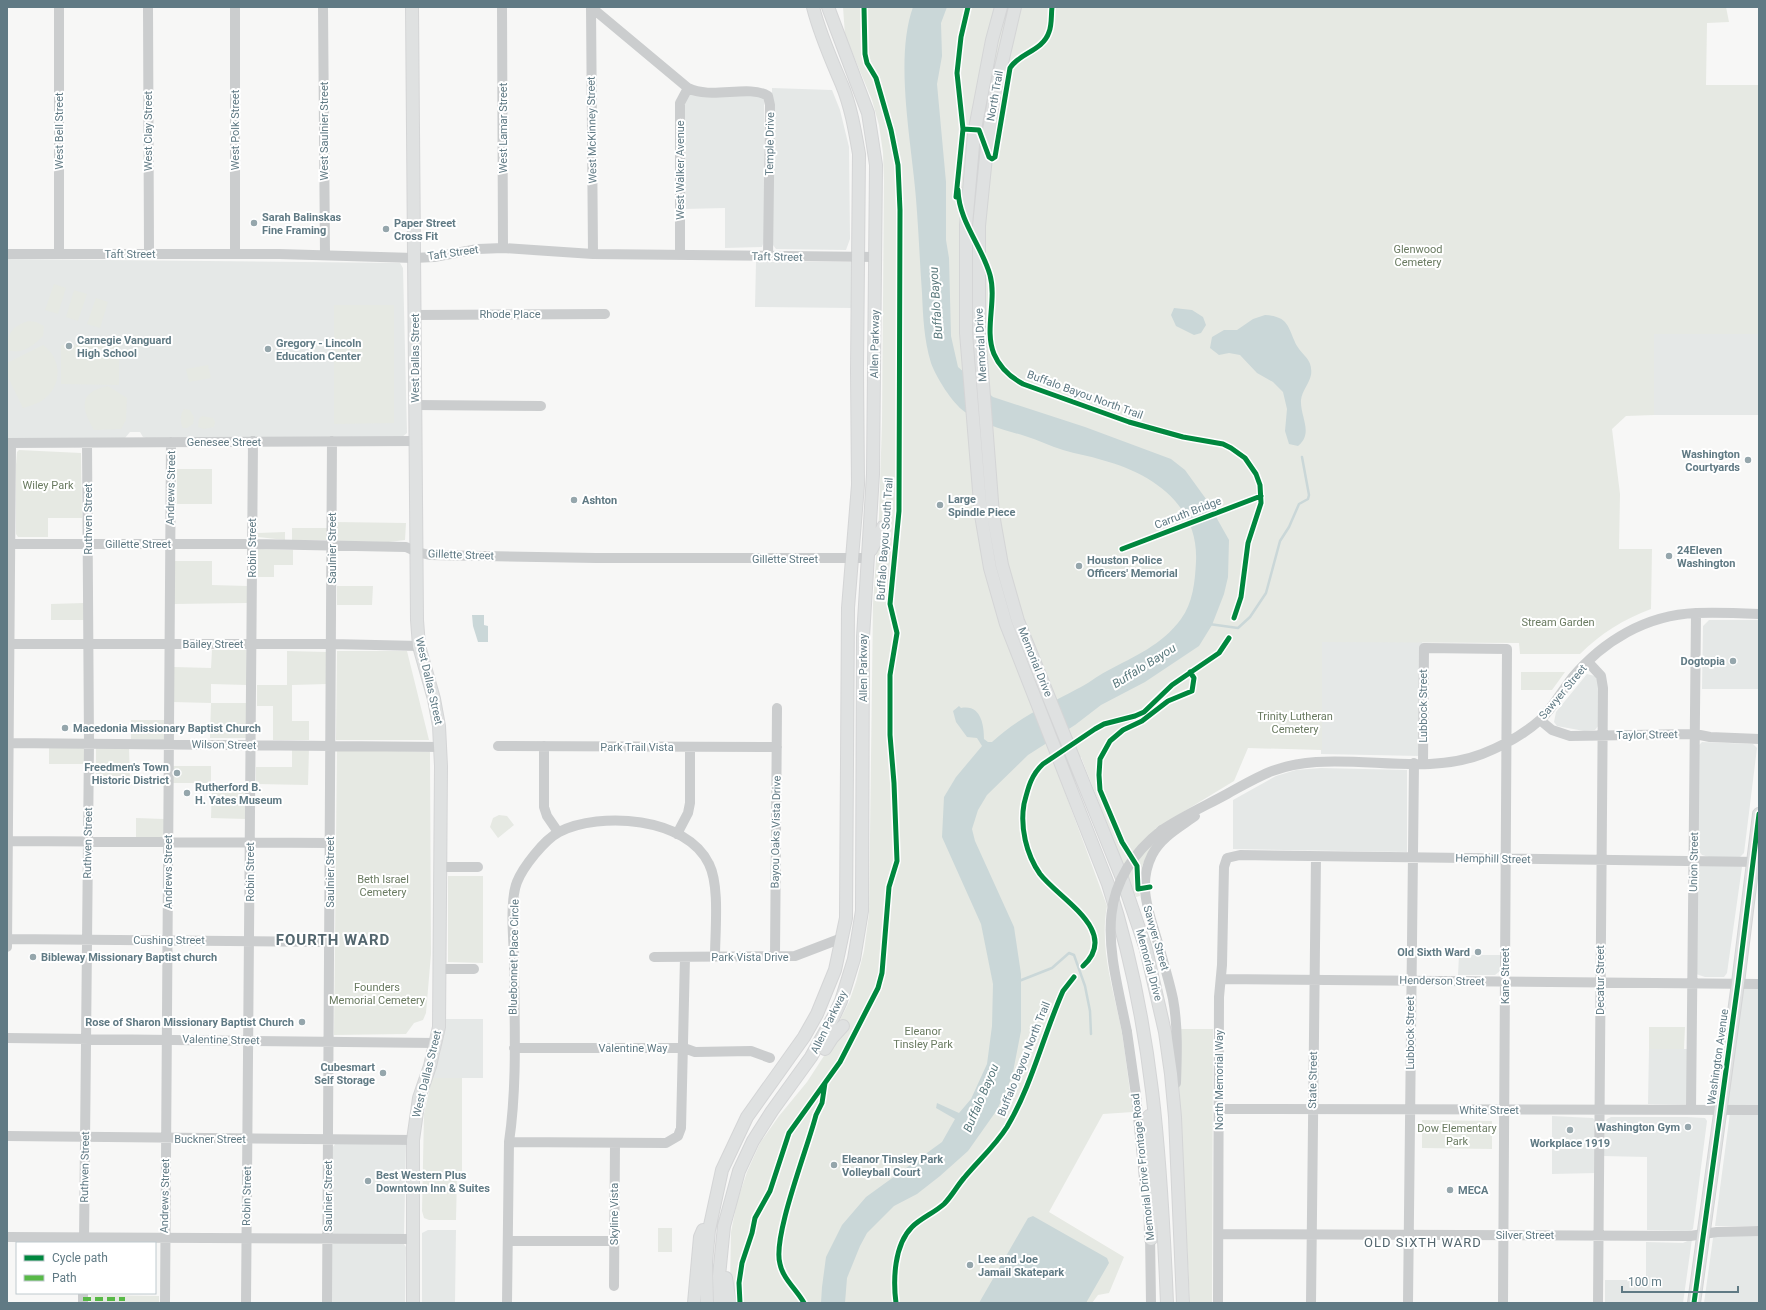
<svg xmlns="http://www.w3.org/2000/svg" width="1766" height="1310" font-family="Roboto,sans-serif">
	<rect width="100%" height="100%" fill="#f7f7f6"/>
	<path fill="#e5e8e7" d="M772,88l60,2 8,20 9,37 1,92 -4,11 -70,-1 -3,-4z
		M689,95l71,1 4,3v142l-2,6 -37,1v-40l-41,1v-110z
		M7,259l393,4 3,5 4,165 -5,4 -256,1 -3,-1 -3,-5h-10l-5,6h-118z
		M756,262h96v46l-97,-1z
		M1654,334h105v81h-105z
		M1709,620h50v69h-57l1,-63z
		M1322,642h100l-2,114 -99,-2z
		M1587,674l8,2 3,3 1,46 -4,5 -11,1 -27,-5 -3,-4 2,-10z
		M1702,742l51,2 4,4 -13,105 -4,4h-31l-7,-2 -5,-6 2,-104z
		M1321,768l86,2v82l-174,-3v-49l43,-24 20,-6z
		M1697,865l43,1 2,1 -15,106 -3,4h-19l-9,-3z
		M1459,955h42l-1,16 -5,4h-37z
		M1741,986h18v121h-34z
		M446,1019h37v59h-51l8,-24z
		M1649,1049h38v56l-39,-1z
		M1730,1113l29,1v112h-44z
		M1552,1116l41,2 2,3 1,52 -44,1z
		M1611,1117h76l18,1 2,3 -14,108 -3,2 -43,-1v-73l-44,-1v-31l4,-6z
		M336,1143l70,2 -2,90 -72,-1v-86z
		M428,1230h28l-1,73h-33v-70z
		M1759,1235v68h-55l9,-65 2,-2z
		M1692,1239l-9,64h-78v-23h41v-38l37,1z
		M334,1243h69l3,4 -1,56h-75l2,-59z"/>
	<path fill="#e6e9e3" d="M843,7h883l3,15 -22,1 -1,62h53v249h-105v81l-28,1 -14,13 8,65 -1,55h33l-1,60c-27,10 -51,25 -71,45h-60l-1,-11 -197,-1v108l-74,-2 -14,33 -79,48 3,12c-14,16 -22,33 -18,55l-4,1 -55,-140 -25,11 51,138c-8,44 7,84 15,127 4,26 7,53 11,79l-30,2 -54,98 75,45 -15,36 -11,2 -6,8h-355l-7,-17 1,-54 6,-30 10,-30 13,-29 19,-27 28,-34 24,-37 3,-13 15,-30 7,-20 8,-31 5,-37 4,-310 6,-88 3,-94 2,-241 -1,-28 -4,-28 -7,-25 -27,-65z
		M54,284l12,4 -8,26 -13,-4z
		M74,290l13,4 -9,27 -12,-4z
		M96,298l12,4 -8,26 -13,-4z
		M334,305h60v118l-60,1z
		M29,321l7,1 8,4 -1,10c-10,10 -22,19 -35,14 -3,-16 6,-25 21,-29z
		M43,345c19,14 20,40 0,55 -6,4 -14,6 -20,8l-16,-33v-12z
		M61,345l58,1v39l-58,-1z
		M208,365l3,13 -22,4 -3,-13z
		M108,386l19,12 -1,22 -5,9 -27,1c-13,-22 -16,-38 14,-44z
		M184,409l6,1 4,7 -1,7 -6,4h-4c-3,-5 -3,-14 1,-19z
		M202,416l11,2 2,4 -1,5 -10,2 -6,-2 1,-8z
		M19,450l62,3 1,65h-34v19h-30l-2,-3v-69l1,-13z
		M177,469h35v35h-35z
		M336,522l70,1 -1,17 -16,2 -52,-1z
		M292,528h35v12h-35z
		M285,532v8l-27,-3v-4z
		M258,549l35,1v15h-19v12h-16z
		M174,561h38v24l35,1v17l-73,1z
		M337,586h36l-1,19h-35z
		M84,603v17h-33v-16z
		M212,650h34l1,35 -36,-1v19h35v35h-36l1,-35 -38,-1 1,-35 37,1z
		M287,651l40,1v32l-35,1v36h17v19h-36v-34h-16v-21h30z
		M337,651h70l22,89h-93z
		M1521,672h44l-13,18h-31z
		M131,720h33v20l-33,-1z
		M49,746h35l2,18h-37z
		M96,747h33l1,35h-34z
		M292,749h17l-1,36 -52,-1v-17h36z
		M337,749l93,3 1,202 -5,59 -3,7 -9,3 -8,11 -72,1z
		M173,766h38v17h-38z
		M212,784h34v35l-35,-1z
		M499,815l8,1 7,9 -16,13 -8,-11 3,-9z
		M136,818l28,1v18h-28z
		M448,876h35v87l-35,-1z
		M1649,1027h36l-1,22h-35z
		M1179,1029h34l-1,274h-22l-11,-217z
		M432,1078h30v98h-5l-1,44h-27l-5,-2 -2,-7 2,-97z
		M1422,1120l70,1v28l-70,-1z
		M658,1228h14v24h-14z
		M91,1295l68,1v7h-68z"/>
	<path fill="#cad7d8" d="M913,7h34l-6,16 1,33 -5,28 9,98v58l3,18 2,78 7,31 35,30 92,30 86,32 14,11 21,29 23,41 -1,37 -4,17 -12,31 -13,21 -54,36 -44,23 -26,20 -47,30 -41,40 -9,15 -6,19 3,12 39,86 7,47v57l-9,46 -15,33 -29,41 -28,25 -23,18 -23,12 -27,27 -7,13 -13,32 -2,25h-24l1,-16 4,-30 16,-32 24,-28 76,-55 13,-23 -19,-11 1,-5 22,10 12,-14 16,-35 5,-38 1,-42 -12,-60 -39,-87 2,-40 12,-20 26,-31 -5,-8 -10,-1 -11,-15 -3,-11 6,-5 2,2c20,-4 23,17 23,31l4,3h4c26,-24 55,-37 85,-53 11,-5 20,-13 30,-18 28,-15 55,-26 74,-52 12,-16 14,-38 15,-57 3,-57 -44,-89 -94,-102 -12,-4 -26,-6 -39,-10 -13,-4 -25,-10 -38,-14 -20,-6 -42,-11 -60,-24 -13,-9 -29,-35 -34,-49 -7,-23 -8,-47 -9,-70 -2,-27 -3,-54 -5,-81 -3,-60 -24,-149 -4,-205z
		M1174,308l18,2 11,7 3,8 -5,8 -7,2 -18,-9 -5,-11z
		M1265,315c25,1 23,14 32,31 7,11 16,14 14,29 -2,9 -9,16 -10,25 -1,17 13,33 -3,46l-9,-2 -4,-13 2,-22 -4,-17 -10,-10 -16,-9 -17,-18 -11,-2 -10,2 -9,-7 2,-11 12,-7h13l16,-11z
		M472,615h12v10l4,1v16h-10l-5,-16z
		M1033,1216l74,42 2,5 -23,40h-107l49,-85z"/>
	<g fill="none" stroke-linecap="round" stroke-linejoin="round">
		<path stroke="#cad7d8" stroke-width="2.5" d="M1209,624l29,4 12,-11 16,-24 14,-52 9,-14 10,-23 9,-5 1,-4 -7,-38
			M1019,981l33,-13 17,-15 5,2 11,31 5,25 1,23"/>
		<g stroke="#d4d5d6" stroke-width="14">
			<path id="major" d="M412,7l5,613 2,26 15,53 5,27 2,40 -2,261 -9,39 -11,32 -6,42v163
				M1001,7l-9,33 -18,94 -8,91v108l15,182 9,53 16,56 102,260c45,138 53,276 59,419
				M1015,7l-20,86 -7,44 -9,89v106l14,182 9,51 16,56 104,257 24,71 19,83 6,42 4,43 8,186
				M871,550l12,-23
				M825,1049l7,-11 11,-12
				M1149,1116l2,123
				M726,1278l4,25
				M694,1303l6,-66 3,-7
				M707,1303l-1,-41 3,-32 13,-60 25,-53 57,-80 13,-23 18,-44 11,-52 2,-310 10,-123 -1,-114 2,-217c-4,-23 -8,-47 -17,-69 -11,-26 -22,-50 -29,-78
				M720,1303l-1,-27 5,-50 15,-55 14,-30 19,-30 39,-54 24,-43 6,-13 13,-42 8,-48 1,-274 10,-163 3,-309 -8,-52 -40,-106
				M1694,1303l44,-320 21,-169"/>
		</g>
		<path stroke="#cbcdce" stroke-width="10" d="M59,7v247
			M148,7l1,247
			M235,7v247
			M323,7l2,248
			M502,7l1,241
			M591,7l97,81c23,12 61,-4 80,8l2,9 -2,152
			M591,7l2,247
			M7,254h272l135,4 20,-1 44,-8 25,-1 90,6 283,3
			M680,255v-152l8,-15
			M415,315l190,-1
			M416,405l125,1
			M7,443l409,-2
			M7,544h245l154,3 11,5 13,3 166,3h272
			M7,644h325l87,2
			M1588,662l13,14 2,12 -5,615
			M1540,720l12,10 18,6 125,-2 15,3 49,2
			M7,743l434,4
			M498,746l279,1
			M544,746v61l3,9 11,16
			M1423,763l1,-115 83,1 -4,654
			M1162,830c21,-14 43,-24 65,-36 33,-18 49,-29 89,-32 55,-4 114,12 166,-8 21,-8 41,-19 58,-34 13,-12 21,-28 32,-42 31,-37 74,-63 124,-65 20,-1 42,0 63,1
			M677,834l11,-21 2,-10v-56
			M7,841l323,2
			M440,867h38
			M7,939l323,3
			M7,947l4,-504
			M775,956l2,-248
			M654,957l141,-1 47,-18
			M440,969h34
			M1221,979l538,5
			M1127,1032l9,63 9,94
			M7,1038l429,5
			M514,1048h170l11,4 56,-1 19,7
			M1176,1083c1,-28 2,-57 -3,-84 -4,-19 -10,-38 -15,-56 -9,-31 -21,-58 -6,-88 9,-18 28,-28 43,-39
			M1219,1109l540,1
			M1691,1110l5,-497
			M7,1136l406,4
			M509,1142l157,1 12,-7 3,-8 4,-171
			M1150,1233l1,70
			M1219,1234l471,2 27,-4 42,-1
			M7,1237l406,2
			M508,1241h106
			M84,1243l5,-500 -2,-300
			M614,1286l1,-143
			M83,1303v-10
			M165,1303l6,-861
			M246,1303l7,-862
			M327,1303l5,-862
			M507,1303l2,-161c9,-61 5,-126 5,-187 -1,-19 -4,-56 3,-73 6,-15 27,-42 42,-50 41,-21 128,-15 150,32 11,22 6,67 6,93
			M1218,1303l1,-306 3,-32 2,-98 3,-9 13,-3 519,7
			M1311,1303l5,-446
			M1408,1303l6,-540"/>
		<use href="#major" stroke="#dfe1e1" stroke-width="12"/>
		<path stroke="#cbcdce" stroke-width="10" d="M1127,1032c-16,-79 -39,-144 35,-202"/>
		<path stroke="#58b947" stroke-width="4" stroke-dasharray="8 4" stroke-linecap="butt" d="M83,1299h42"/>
		<g stroke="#fff" stroke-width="8">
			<path id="cycleway" d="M963,129l16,1 10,27 3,2 3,-2 15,-89c9,-15 33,-17 39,-36 3,-7 2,-17 3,-25
				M958,190c1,32 24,56 32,85 7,25 -6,55 4,79 6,14 16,23 29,30l106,38 54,15 40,7 8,4 14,10 11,16 4,11 1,18 -13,40 -7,54 -7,21
				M956,197l7,-68 -6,-56 4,-36 7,-30
				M1122,549l139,-53
				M1150,887l-12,2 -1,-23 -15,-24 -22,-52 -1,-15 1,-16 10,-18 13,-11 19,-9 26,-20 24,-10 2,-13 -4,-6
				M1083,966c38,-35 -24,-67 -43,-92 -14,-20 -20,-47 -16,-70 4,-16 7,-29 19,-40l52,-35 9,-5 31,-8 9,-4 28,-27 47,-32 10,-15
				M740,1303l-1,-20 3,-20 10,-30 3,-15 15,-27 19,-58 51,-71 38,-74 4,-15 7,-86 8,-26 -3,-78 -4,-48v-60l7,-42 -7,-29 9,-93 1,-301 -2,-45 -7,-35 -15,-52 -9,-15 -2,-9 -1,-47
				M804,1303c-7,-13 -21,-24 -24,-39 -8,-27 28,-117 36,-149l6,-12 3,-20
				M896,1303c-3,-23 -2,-58 16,-76 9,-9 22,-14 32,-23 8,-8 13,-18 20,-26 15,-18 31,-32 43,-51 25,-42 36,-91 56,-136l11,-14
				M1694,1303l44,-320 21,-169"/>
		</g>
		<use href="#cycleway" stroke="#00873e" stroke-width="5"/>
	</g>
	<g fill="#95a6ac" stroke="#fff" stroke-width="1.5">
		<circle cx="254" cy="223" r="4"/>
		<circle cx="386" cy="229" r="4"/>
		<circle cx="69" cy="346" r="4"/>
		<circle cx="268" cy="349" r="4"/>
		<circle cx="1748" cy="460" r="4"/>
		<circle cx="574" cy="500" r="4"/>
		<circle cx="940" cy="505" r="4"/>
		<circle cx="1669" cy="556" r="4"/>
		<circle cx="1079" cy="566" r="4"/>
		<circle cx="1733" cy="661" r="4"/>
		<circle cx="65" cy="728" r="4"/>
		<circle cx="177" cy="773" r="4"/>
		<circle cx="187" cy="793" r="4"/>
		<circle cx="1478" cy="952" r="4"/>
		<circle cx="33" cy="957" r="4"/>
		<circle cx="302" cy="1022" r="4"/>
		<circle cx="383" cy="1073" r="4"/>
		<circle cx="1688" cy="1127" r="4"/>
		<circle cx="1570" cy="1130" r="4"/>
		<circle cx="834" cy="1165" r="4"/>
		<circle cx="368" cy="1181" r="4"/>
		<circle cx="1450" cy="1190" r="4"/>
		<circle cx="970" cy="1265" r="4"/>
	</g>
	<g text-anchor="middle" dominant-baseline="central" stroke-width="4" stroke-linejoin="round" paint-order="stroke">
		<g font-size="11" fill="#607a84" stroke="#fff">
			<text transform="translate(995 96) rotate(-80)">North Trail</text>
			<text transform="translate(503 128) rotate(-90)">West Lamar Street</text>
			<text transform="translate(235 130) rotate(-90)">West Polk Street</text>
			<text transform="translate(592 130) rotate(-91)">West McKinney Street</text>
			<text transform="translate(59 131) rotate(-90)">West Bell Street</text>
			<text transform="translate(148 131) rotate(-90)">West Clay Street</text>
			<text transform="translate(324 131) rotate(-90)">West Saulnier Street</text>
			<text transform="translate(770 144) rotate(-89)">Temple Drive</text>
			<text transform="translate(680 170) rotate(-90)">West Walker Avenue</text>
			<text transform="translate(453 253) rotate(-8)">Taft Street</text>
			<text x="130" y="254">Taft Street</text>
			<text transform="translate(777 257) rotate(1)">Taft Street</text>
			<text x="510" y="314">Rhode Place</text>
			<text transform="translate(875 344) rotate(-89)">Allen Parkway</text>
			<text transform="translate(981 345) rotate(-93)">Memorial Drive</text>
			<text transform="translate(415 358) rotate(-90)">West Dallas Street</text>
			<text transform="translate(1085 395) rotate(20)">Buffalo Bayou North Trail</text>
			<text x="224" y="442">Genesee Street</text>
			<text transform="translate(171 488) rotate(-89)">Andrews Street</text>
			<text transform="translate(1188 513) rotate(-21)">Carruth Bridge</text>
			<text transform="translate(88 519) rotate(-90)">Ruthven Street</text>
			<text transform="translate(885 539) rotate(-86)">Buffalo Bayou South Trail</text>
			<text x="138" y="544">Gillette Street</text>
			<text transform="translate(252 548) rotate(-90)">Robin Street</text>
			<text transform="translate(332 548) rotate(-90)">Saulnier Street</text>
			<text transform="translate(461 555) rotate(2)">Gillette Street</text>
			<text x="785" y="559">Gillette Street</text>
			<text x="213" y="644">Bailey Street</text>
			<text transform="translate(1035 662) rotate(68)">Memorial Drive</text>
			<text transform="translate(863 668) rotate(-90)">Allen Parkway</text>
			<text transform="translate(429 681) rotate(77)">West Dallas Street</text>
			<text transform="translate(1563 692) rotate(-50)">Sawyer Street</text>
			<text transform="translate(1423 706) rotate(-90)">Lubbock Street</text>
			<text transform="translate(1647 735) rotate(-1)">Taylor Street</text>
			<text transform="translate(224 745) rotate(1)">Wilson Street</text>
			<text x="637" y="747">Park Trail Vista</text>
			<text transform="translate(776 832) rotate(-89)">Bayou Oaks Vista Drive</text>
			<text transform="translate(88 843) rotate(-89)">Ruthven Street</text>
			<text transform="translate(1493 859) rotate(1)">Hemphill Street</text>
			<text transform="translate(1694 862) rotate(-89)">Union Street</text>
			<text transform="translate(168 872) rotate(-90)">Andrews Street</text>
			<text transform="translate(250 872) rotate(-90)">Robin Street</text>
			<text transform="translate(330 872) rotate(-90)">Saulnier Street</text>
			<text transform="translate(1156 938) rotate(74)">Sawyer Street</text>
			<text x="169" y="940">Cushing Street</text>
			<text transform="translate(514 957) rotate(-89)">Bluebonnet Place Circle</text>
			<text x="750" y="957">Park Vista Drive</text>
			<text transform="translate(1149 965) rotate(75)">Memorial Drive</text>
			<text transform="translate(1505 976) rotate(-90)">Kane Street</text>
			<text transform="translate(1600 980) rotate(-90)">Decatur Street</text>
			<text transform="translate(1442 981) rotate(1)">Henderson Street</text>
			<text transform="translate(829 1022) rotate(-64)">Allen Parkway</text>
			<text transform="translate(1410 1033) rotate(-90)">Lubbock Street</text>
			<text transform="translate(221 1040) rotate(1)">Valentine Street</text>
			<text x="633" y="1048">Valentine Way</text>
			<text transform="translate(1718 1057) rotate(-82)">Washington Avenue</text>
			<text transform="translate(1024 1059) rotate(-68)">Buffalo Bayou North Trail</text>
			<text transform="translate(427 1074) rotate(-76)">West Dallas Street</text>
			<text transform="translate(1219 1080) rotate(-90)">North Memorial Way</text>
			<text transform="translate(1313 1080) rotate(-89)">State Street</text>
			<text x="1489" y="1110">White Street</text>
			<text x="210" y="1139">Buckner Street</text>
			<text transform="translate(85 1167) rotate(-89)">Ruthven Street</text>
			<text transform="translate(1143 1167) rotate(-96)">Memorial Drive Frontage Road</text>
			<text transform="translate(165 1196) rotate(-89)">Andrews Street</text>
			<text transform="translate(247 1196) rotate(-89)">Robin Street</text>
			<text transform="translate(328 1196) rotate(-90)">Saulnier Street</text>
			<text transform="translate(614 1214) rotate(-90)">Skyline Vista</text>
			<text x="1525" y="1235">Silver Street</text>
		</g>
		<g font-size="11" font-weight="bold" fill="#607a84" stroke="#fff" text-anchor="start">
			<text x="262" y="217">Sarah Balinskas<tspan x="262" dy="13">Fine Framing</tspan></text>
			<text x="394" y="223">Paper Street<tspan x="394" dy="13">Cross Fit</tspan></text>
			<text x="77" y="340">Carnegie Vanguard<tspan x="77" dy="13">High School</tspan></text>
			<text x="276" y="343">Gregory - Lincoln<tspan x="276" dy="13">Education Center</tspan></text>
			<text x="1740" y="454" text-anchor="end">Washington<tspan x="1740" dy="13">Courtyards</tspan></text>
			<text x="948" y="499">Large<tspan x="948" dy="13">Spindle Piece</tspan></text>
			<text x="582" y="500">Ashton</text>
			<text x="1677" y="550">24Eleven<tspan x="1677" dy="13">Washington</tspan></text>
			<text x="1087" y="560">Houston Police<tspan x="1087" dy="13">Officers' Memorial</tspan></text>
			<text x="1725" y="661" text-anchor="end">Dogtopia</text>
			<text x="73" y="728">Macedonia Missionary Baptist Church</text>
			<text x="169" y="767" text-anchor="end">Freedmen's Town<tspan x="169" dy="13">Historic District</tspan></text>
			<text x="195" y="787">Rutherford B.<tspan x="195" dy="13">H. Yates Museum</tspan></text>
			<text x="1470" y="952" text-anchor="end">Old Sixth Ward</text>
			<text x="41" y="957">Bibleway Missionary Baptist church</text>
			<text x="294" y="1022" text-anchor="end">Rose of Sharon Missionary Baptist Church</text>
			<text x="375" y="1067" text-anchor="end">Cubesmart<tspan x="375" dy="13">Self Storage</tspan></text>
			<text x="1680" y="1127" text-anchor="end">Washington Gym</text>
			<text x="1570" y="1143" text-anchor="middle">Workplace 1919</text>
			<text x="842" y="1159">Eleanor Tinsley Park<tspan x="842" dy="13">Volleyball Court</tspan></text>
			<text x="376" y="1175">Best Western Plus<tspan x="376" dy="13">Downtown Inn &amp; Suites</tspan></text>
			<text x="1458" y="1190">MECA</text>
			<text x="978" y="1259">Lee and Joe<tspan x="978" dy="13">Jamail Skatepark</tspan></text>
		</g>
		<g font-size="11" fill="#697a60" stroke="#fff">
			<text x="1418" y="249">Glenwood<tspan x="1418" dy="13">Cemetery</tspan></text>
			<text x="48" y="485">Wiley Park</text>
			<text x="1558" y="622">Stream Garden</text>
			<text x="1295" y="716">Trinity Lutheran<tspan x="1295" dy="13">Cemetery</tspan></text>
			<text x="383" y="879">Beth Israel<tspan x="383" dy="13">Cemetery</tspan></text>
			<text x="377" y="987">Founders<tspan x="377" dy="13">Memorial Cemetery</tspan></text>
			<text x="923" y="1031">Eleanor<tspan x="923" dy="13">Tinsley Park</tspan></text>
			<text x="1457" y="1128">Dow Elementary<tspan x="1457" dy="13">Park</tspan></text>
		</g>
		<g font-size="12" font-style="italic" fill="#5b7a7e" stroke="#fff">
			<text transform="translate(936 303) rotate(-94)">Buffalo Bayou</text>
			<text transform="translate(1144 666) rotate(-32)">Buffalo Bayou</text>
			<text transform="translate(981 1098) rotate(-67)">Buffalo Bayou</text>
		</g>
		<g font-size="13" letter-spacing="1" fill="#53666e" stroke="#fff">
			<text x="1423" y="1242">OLD SIXTH WARD</text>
		</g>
		<g font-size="15" font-weight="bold" letter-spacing="1" fill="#53666e" stroke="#fff">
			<text x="333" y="940">FOURTH WARD</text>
		</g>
	</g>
	<rect width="1766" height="1310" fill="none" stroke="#607a84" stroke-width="16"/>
	<rect x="16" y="1242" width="140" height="52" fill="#ffffff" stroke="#bfcace"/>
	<rect x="24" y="1255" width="20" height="6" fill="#00873e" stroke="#bfcace"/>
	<text x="52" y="1262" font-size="12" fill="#607a84">Cycle path</text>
	<rect x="24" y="1275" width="20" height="6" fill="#58b947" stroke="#bfcace"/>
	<text x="52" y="1282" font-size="12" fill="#607a84">Path</text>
	<path d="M1622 1286v6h116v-6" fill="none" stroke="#607a84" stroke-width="2"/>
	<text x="1628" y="1286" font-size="12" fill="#607a84" stroke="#ffffff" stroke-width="3" paint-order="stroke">100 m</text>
</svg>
